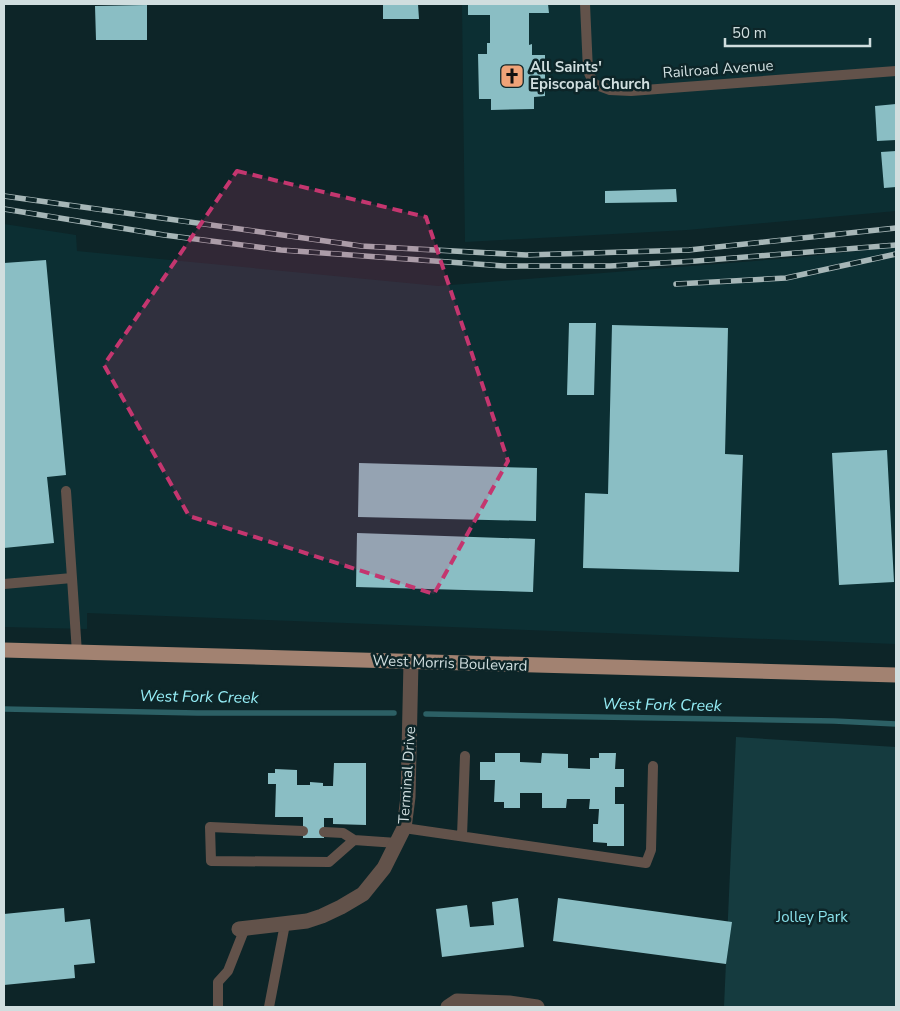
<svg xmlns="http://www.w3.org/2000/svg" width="900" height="1011" font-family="'Nunito Sans',sans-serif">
	<rect width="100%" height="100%" fill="#0d2528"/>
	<path fill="#0c2f33" d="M462,4h434v207l-209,19 -222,12z
		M4,224l72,11 1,16 361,35 353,-28 105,-11v397l-809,-31v16l-83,-2z"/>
	<path fill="#153b3f" d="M736,737l160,10v260h-172z"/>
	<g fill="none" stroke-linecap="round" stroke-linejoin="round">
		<path stroke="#2c6065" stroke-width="5.5" d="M4,709l193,4h197
			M426,714l408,7 62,3"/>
	</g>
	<path fill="#8abec4" d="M383,4h35l1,15h-36z
		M468,4h80l1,9h-20v32l3,-1v11h13v41l-11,1v12l-43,1v-11h-12l-1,-45h9v-11h3v-28h-22z
		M147,5v35h-51l-1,-34z
		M896,104v36l-19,1 -2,-35z
		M896,151v36l-12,1 -3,-36z
		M676,189l1,13 -72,1v-12z
		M46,260l20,215 -19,2 7,66 -50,5v-285z
		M569,323h27l-2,72h-27z
		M612,325l116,3 -3,126 18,1 -4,117 -156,-4 2,-75 23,1z
		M887,450l7,132 -55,3 -7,-132z
		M359,463l178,5 -1,53 -178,-4z
		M357,533l178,6 -2,53 -177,-5z
		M495,753h25v9l21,1 1,-10 26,1v14l22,1v-11h9v-5h17l-1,16h9v18h-9v17h9v42h-17v-3l-14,-1v-18h5l1,-15h-10l1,-10h-23l-1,9h-24v-15h-22v15h-16v-6h-10l1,-22h-15v-18h15z
		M334,763h32v62l-33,-1v-6h-9v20h-21v-21h-28l1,-33h-8v-11h7v-4l22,1v15h13v-3l13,1v3h10z
		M518,898l6,49 -82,10 -6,-48 31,-4 3,22 24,-2 -2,-23z
		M558,898l174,24 -6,42 -173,-23z
		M64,908l1,14 25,-3 5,44 -21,2 1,13 -71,7v-71z"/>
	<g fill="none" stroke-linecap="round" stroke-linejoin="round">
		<path stroke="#62524a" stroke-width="10" d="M585,4l3,67 6,13 16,6 21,1 265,-20
			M72,578l5,75
			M4,584l68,-6 -6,-87
			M404,828l242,35 5,-13 2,-84
			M303,831l-93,-4 1,34 118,1 25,-22 43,3
			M324,832l19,1 11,7
			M462,836l3,-80
			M218,1007v-25l10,-11 17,-43
			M269,1007l16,-83"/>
		<path stroke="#62524a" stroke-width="15" d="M239,929l68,-8 15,-5 19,-9 22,-13 21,-26 20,-40 4,-31 3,-135
			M448,1007l9,-6 52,2 28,4"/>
		<path stroke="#a28271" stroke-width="15" d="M4,650l892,25"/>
		<g stroke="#a6b6b7" stroke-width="5.5">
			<path id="rail" d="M4,196l357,50 165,9 163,-5 207,-22
				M4,209l160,26 117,15 223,16h106l86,-5 200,-16
				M676,284l110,-6 110,-24"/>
		</g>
		<use href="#rail" stroke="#0d2528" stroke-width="4" stroke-dasharray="11" stroke-linecap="butt"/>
	</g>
	<path fill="#c4366f" fill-opacity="0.2" stroke="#c4366f" stroke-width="4" stroke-dasharray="10 6" stroke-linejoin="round" d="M237,171l189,46 82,244 -74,133 -245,-78 -85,-151z"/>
	<defs>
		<g id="church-square" transform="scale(1.25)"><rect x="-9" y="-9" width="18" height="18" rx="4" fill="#efa378" stroke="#0d2528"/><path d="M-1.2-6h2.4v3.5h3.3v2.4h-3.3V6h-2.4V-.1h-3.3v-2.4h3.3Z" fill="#111"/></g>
	</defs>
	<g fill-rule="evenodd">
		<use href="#church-square" x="512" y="76"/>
	</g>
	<g text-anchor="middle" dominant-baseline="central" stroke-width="5" stroke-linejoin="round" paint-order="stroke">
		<g font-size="15" font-weight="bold" fill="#d0dedf" stroke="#0d2528" text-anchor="start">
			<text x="530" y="67">All Saints'<tspan x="530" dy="17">Episcopal Church</tspan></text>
		</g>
		<g font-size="15" fill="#d0dedf" stroke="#0d2528">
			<text transform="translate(718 69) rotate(-4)">Railroad Avenue</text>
			<text transform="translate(450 663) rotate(2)">West Morris Boulevard</text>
			<text transform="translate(407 775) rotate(-86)">Terminal Drive</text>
		</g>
		<g font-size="15" fill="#89e0e9" stroke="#0d2528">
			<text x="812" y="917">Jolley Park</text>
		</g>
		<g font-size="16" font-style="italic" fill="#96eef7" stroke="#0d2528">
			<text transform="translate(199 697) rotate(1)">West Fork Creek</text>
			<text transform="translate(662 705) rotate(1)">West Fork Creek</text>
		</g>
	</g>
	<rect width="900" height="1011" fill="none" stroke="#d0dedf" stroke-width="10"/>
	<path d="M725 38v8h145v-8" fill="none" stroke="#d0dedf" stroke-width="2.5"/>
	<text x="732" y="38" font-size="15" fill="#d0dedf" stroke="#0d2528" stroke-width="4" paint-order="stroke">50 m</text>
</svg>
